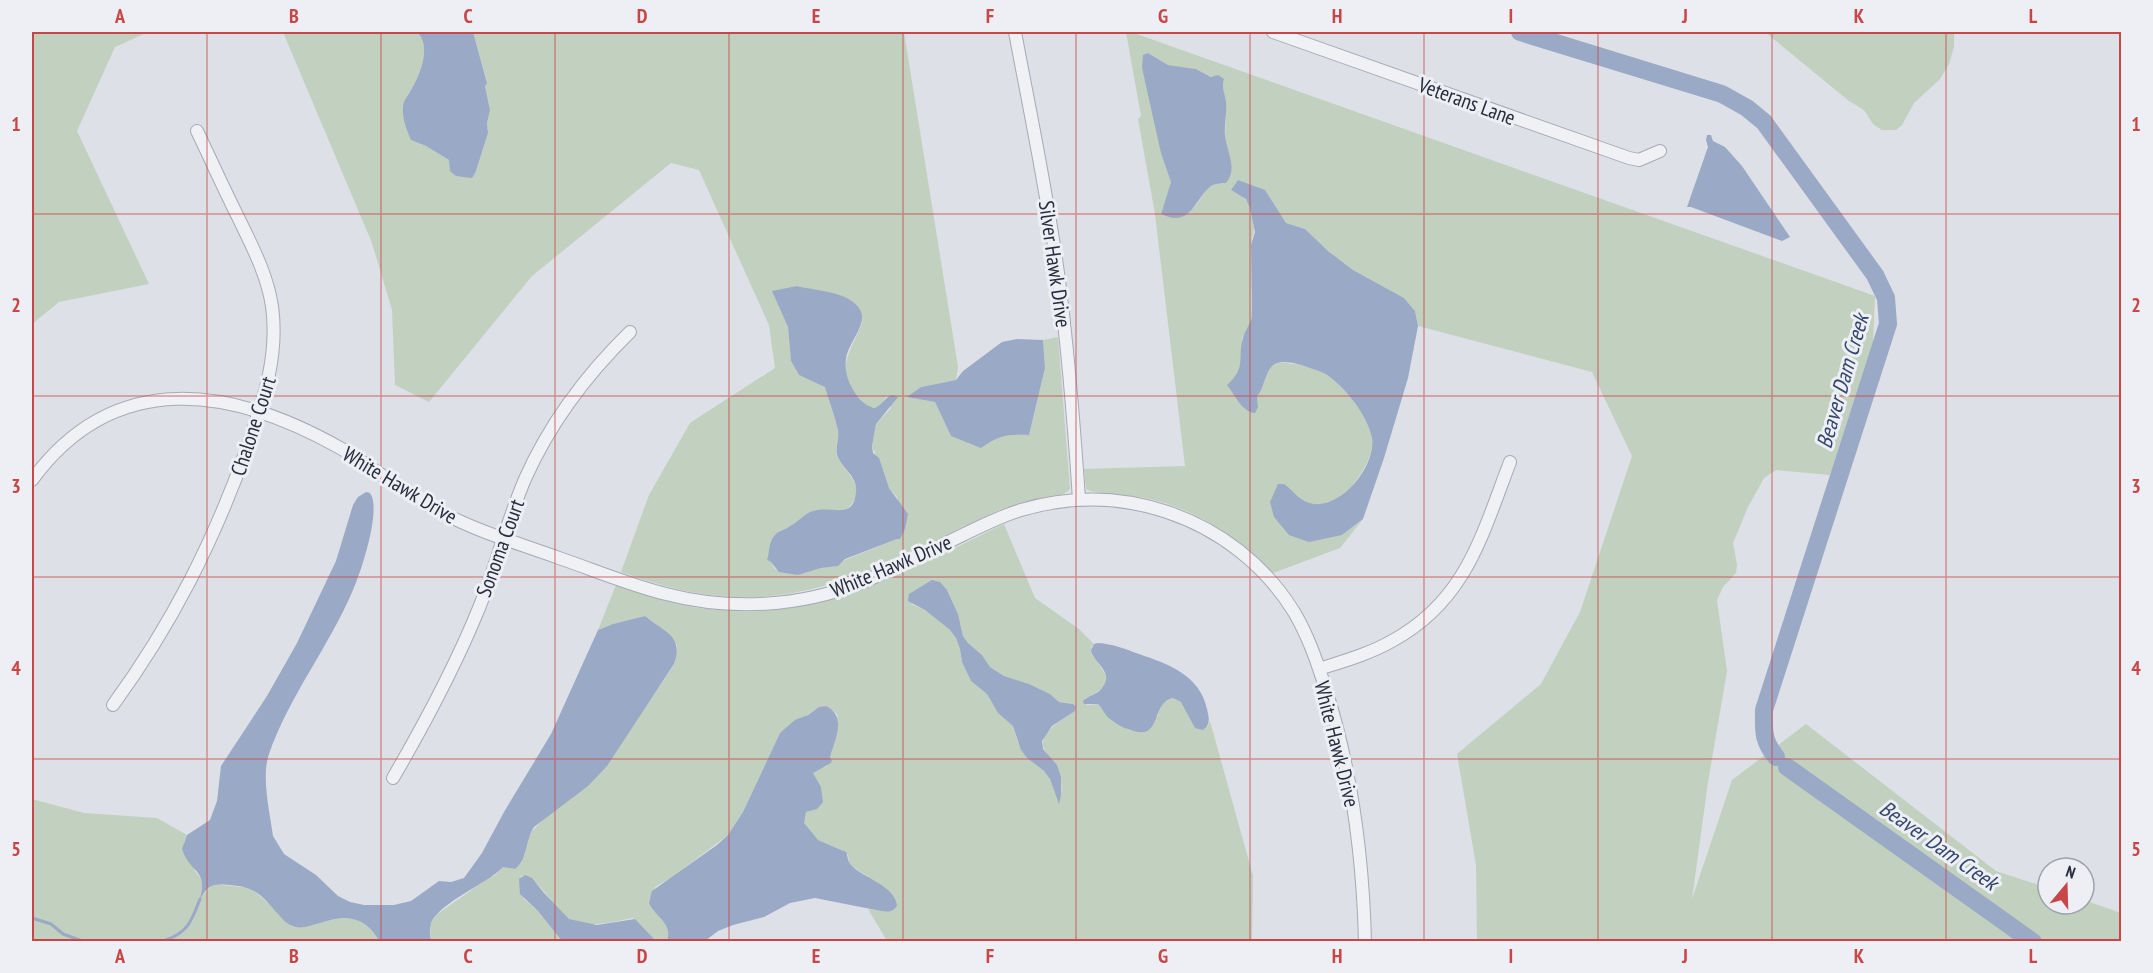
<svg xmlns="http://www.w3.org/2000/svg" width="2153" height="973" font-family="'PT Sans Narrow',sans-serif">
	<rect width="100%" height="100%" fill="#dde0e6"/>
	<path fill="#c1d0bf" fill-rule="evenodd" d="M32,32h116l-33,15 -38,84 72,153 -90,18 -27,22z
		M283,32h134c15,14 3,43 -6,58 -3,6 -8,10 -8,17 -1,10 6,23 8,33l15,6 23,14 27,11 12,-38 -1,-10 3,-13 -5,-24 2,-4 -14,-50h431l54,335 -2,13 -35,7 -13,10 27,5 16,34 44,1 15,-3 19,1 16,-67 -2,-28 15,-3 12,152 -6,5 -41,8 -24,8c-93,45 -182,99 -290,85 -30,-4 -59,-13 -88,-23l28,-77 41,-72 85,-55 -6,-43 -70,-155 -28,-7 -139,113 -103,126 -34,-17 -3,-75 -20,-67zM797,286l50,12 8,6 7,19c-10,26 -29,48 -4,74 6,7 11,12 20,10l9,-11 4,12 -15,16 -4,22 17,42 8,9 8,32 -8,10 -52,21 -8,6 -16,2 -23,7 -23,-6 -4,-7 -4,-2c5,-8 2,-19 9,-26 4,-5 11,-5 16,-9 8,-5 13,-12 23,-15 11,-2 27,6 35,-4 19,-20 -8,-35 -13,-53 -3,-8 3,-15 2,-22 -3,-15 -10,-30 -14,-45l-26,-11 -8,-14 -3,-34 -15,-35z
		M1126,32h5l744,264 -2,46 -43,133 -54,-5 -12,8 -16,29 -15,36 4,22 -1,8 -13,14 -6,13 10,71 -19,111 -16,117 40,-119 74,-56 190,147 52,17v16h36v-4l37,13v28h-644l-1,-76 -19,-111 84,-70 39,-72 52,-156 -40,-84 -174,-46 -3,-15 -11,-13 -51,-28 -25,-19 -23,-22 -19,-6 -21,-33 -27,-10 -7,10c5,3 12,6 16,11 6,9 9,28 5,37l-1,58 1,20 -2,9 -8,13v21l-5,17 21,31 -1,-11c8,-8 8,-27 18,-32 5,-3 12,-1 18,0 11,1 25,5 34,11 18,12 42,42 45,63 2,18 -11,37 -22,50 -8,9 -23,18 -36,16 -16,-3 -20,-15 -36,-20l64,51 21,-16 -23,29 -67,25c-35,-36 -78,-65 -128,-75 -13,-2 -51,-4 -59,-9l-2,-20 101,-3 -30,-252 -17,-95 3,-3zM1148,53l20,12 28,4 26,13 4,24 -1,34 5,35c-4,11 -11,5 -19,11 -14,11 -11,24 -31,29 -8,2 -12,3 -19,-1l10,-32 -29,-114z
		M1765,32h189v15l-5,17 -9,15 -26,24 -12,22 -6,5h-14l-9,-6 -9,-14 -15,-9z
		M1004,524l31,74 44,31 15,15 -3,3c5,24 35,33 -6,51l2,7 11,-1 14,17 19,9 27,-14c-1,-9 6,-16 15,-18l8,4 26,25 3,-6 43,155 -1,65h-365l-19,-32 13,2 1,-25 -33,-22 -1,-9 -6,-5 -24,-10 -12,-12 -3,-8 3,-8 12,-4 4,-17 -9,-18 9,-7 4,1 6,-7 -2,-2c4,-15 9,-27 7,-44l-11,-8 -7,1 -39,26 -37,79 -15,23 -56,42 -17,10 -6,16c6,14 24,20 18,38h-11l-21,-22 -3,-1c-21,4 -38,10 -60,2 -16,-5 -35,-48 -51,-44l3,23 14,12 24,30h-131l-1,-16 6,-10 54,-38 4,-1 9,-9 12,2 10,-15 4,-20 18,-18 102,-114 25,-37 3,-20 -10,-13 -22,-16 -32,8 -15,6 18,-45c37,13 73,24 112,26 102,6 187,-45 276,-87zM947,590l11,24 5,22 5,7 14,12 8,12 14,9 25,8 21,10 9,8 10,1 7,4v2c-9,9 -21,13 -29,24 -12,15 5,23 11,36 5,11 4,23 1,33l-9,-23 -6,-8 -17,-13 -9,-16 -5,-16 -15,-13 -11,-19 -16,-13 -9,-19 -2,-13 -4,-11 -6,-8 -25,-20 -14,-6z
		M32,799l52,14 73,5 30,17 -3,7 11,29 8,10 -2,16 12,-13 38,4 44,39c10,2 18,-3 27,-5 26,-6 43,-7 57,19h-347z"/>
	<path fill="#9aa9c5" d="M417,32h56l14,51 -2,3 5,24 -3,13 1,10 -12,38 -4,7 -16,-2 -6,-5 -1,-11 -23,-14 -15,-6c-4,-10 -9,-21 -8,-33 0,-7 5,-11 8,-17 9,-15 21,-44 6,-58z
		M1148,53l20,12 28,4 15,8 7,-2 6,4c-3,8 1,15 2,23 1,12 -2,23 -1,34 2,16 13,33 1,47 -5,0 -10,0 -15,3 -16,12 -20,43 -50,28l10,-32 -10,-29 -19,-85 1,-13z
		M1707,135h4l2,6 12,6 17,19 48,71 -8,4 -91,-34h-4l21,-60 -2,-7z
		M1238,180l27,10 21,33 19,6 23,22 25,19 51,28 11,13 3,15 -10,52 -24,80 -21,61 -21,16 -33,7 -20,-7 -15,-18 -4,-15 8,-18h6c10,7 16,18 30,20 29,3 62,-39 58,-66 -4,-22 -27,-51 -45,-63 -4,-3 -11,-5 -17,-7 -9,-3 -26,-9 -35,-4 -10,5 -10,24 -18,32l1,11 -3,6c-13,-1 -20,-18 -28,-28 20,-18 10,-26 16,-47 2,-8 8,-14 9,-22l-1,-71 4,-13 -5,-24 -4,-9 -15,-9z
		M797,286c16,4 36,5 50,12 30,17 7,35 0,56 -3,11 -1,23 4,32 5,10 12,19 23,22 8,-2 10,-11 19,-13l5,2 -22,27 -4,22 1,7 6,5 10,30 19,26 -3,15 -5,10h-3l-52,20 -7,7 -17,2 -23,7 -19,-3 -8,-10 -4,-2c3,-7 1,-18 8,-25 4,-5 10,-5 15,-9 10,-5 16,-15 27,-16 17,-3 37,9 39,-18 2,-15 -13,-23 -18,-35 -4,-10 2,-18 0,-27 -3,-14 -9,-29 -13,-43l-26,-12 -8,-14 -3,-34 -16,-36z
		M1017,339l26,1 2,28 -16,67c-22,-1 -30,0 -48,13l-30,-12 -16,-34 -28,-5 14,-10 35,-7 7,-9 39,-29z
		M366,492l4,1c12,16 -9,79 -17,97 -24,57 -64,106 -84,164 -8,23 1,59 4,82l11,18 32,21 22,21 12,6 14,3h30l17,-4 28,-20 12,1 13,-4 18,-25 22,-41 47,-78 47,-104 15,-6 32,-8c19,16 39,19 29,48l-67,102 -19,20 -54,41c-9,13 -6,32 -19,42l-12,-2c-16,17 -63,35 -72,56 -2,6 -1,12 0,18h-52c-14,-26 -34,-26 -59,-18 -9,2 -17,7 -27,3 -6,-2 -10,-6 -14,-11 -17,-19 -22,-28 -49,-30 -17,-1 -20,-2 -30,14 8,-31 -9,-24 -18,-50l5,-14 23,-15 7,-19 4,-35 46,-70 30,-53 39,-82 17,-56 5,-8z
		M932,580l8,2 7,8 11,24 5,22 5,7 14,12 8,12 14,9 25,8 21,10 9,8 14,2 3,3 -1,4 -23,15 -10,15 1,8 14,16 4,12v18l-2,9 -9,-25 -6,-8 -17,-13 -6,-8 -8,-24 -15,-13 -11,-19 -16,-13 -9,-19 -2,-13 -4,-11 -6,-8 -25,-20 -17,-9 1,-7z
		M1098,643c15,1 27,6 41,11 29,10 61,21 68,55 2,9 4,15 -4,21l-8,-2 -14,-26 -8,-4c-23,4 -10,44 -42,32 -7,-2 -15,-6 -21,-11 -5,-4 -7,-10 -12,-15h-14l-1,-3c5,-6 14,-6 19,-13 13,-16 -8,-24 -11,-38l3,-6z
		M826,706c22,11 8,35 4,52l2,2 -1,3 -18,10 8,14 2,15 -6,7 -11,3 -2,11 14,17 28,12c2,4 1,9 5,13 12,13 43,20 46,40 -3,7 -9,7 -16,6l-66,-13 -25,5 -26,14 -31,8 -15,6 -13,10h-38c6,-18 -12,-24 -18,-38l3,-12 65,-46 11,-10 15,-23 37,-79 15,-13 13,-5 11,-8z
		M525,875l7,3 12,15 25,26 28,6 38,-6 21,22h-94l-24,-30 -18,-17 -1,-15z"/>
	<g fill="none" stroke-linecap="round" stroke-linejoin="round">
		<path stroke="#9aa9c5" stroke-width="3" d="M32,918l19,6 12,10 22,8
			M166,940c23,-8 26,-21 34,-41"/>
		<path stroke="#9aa9c5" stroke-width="18" d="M1520,32l202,62 25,14 17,14 111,153 11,23 2,26 -124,386c0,21 -2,29 12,47
			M1787,767l246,175"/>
		<g stroke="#a7aab3" stroke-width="14">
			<path id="minor" d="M1015,32c15,80 32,160 43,241 10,75 16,151 21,226
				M1273,32l356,126 10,2 21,-9
				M32,480c83,-113 201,-93 310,-31 35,21 66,47 103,65 36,19 76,30 114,44 35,12 71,27 107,36 65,17 134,13 197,-12 26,-11 52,-24 79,-37 26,-12 52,-27 79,-35 48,-14 98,-14 146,2 52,17 98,53 127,100 15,25 24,53 33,81 25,80 36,164 38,249
				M1319,669c25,-8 50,-15 73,-28 74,-40 90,-106 118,-179
				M113,705c59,-81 100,-162 134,-257 16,-47 32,-91 25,-142 -5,-32 -20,-60 -34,-89 -14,-28 -27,-57 -41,-86
				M393,778c32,-55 62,-111 86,-170 17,-42 28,-87 46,-129 25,-56 61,-104 105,-147"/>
		</g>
		<use href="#minor" stroke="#f0f1f5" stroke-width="12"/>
	</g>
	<path fill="none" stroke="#c74748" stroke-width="1.5" stroke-opacity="0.55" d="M207,32v910M381,32v910M555,32v910M729,32v910M903,32v910M1076,32v910M1250,32v910M1424,32v910M1598,32v910M1772,32v910M1946,32v910M32,214h2090M32,396h2090M32,577h2090M32,759h2090"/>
	<g text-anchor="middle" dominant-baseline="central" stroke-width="6" stroke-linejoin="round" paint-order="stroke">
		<g font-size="21" fill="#282c3c" stroke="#edeff4">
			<text transform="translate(1467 101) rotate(20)">Veterans Lane</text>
			<text transform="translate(1055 264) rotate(82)">Silver Hawk Drive</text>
			<text transform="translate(253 426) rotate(-72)">Chalone Court</text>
			<text transform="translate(400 485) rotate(31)">White Hawk Drive</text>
			<text transform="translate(500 548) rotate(-70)">Sonoma Court</text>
			<text transform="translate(891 566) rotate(-23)">White Hawk Drive</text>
			<text transform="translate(1337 744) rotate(76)">White Hawk Drive</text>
		</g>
		<g font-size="22" font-style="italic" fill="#34466e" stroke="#edeff4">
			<text transform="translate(1842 381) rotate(-74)">Beaver Dam Creek</text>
			<text transform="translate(1939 845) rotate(35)">Beaver Dam Creek</text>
		</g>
	</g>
	<rect width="2153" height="973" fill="none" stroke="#edeff4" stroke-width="66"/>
	<g transform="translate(2066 886) rotate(19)"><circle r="28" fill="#edeff4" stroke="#9ea1aa" stroke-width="1.5"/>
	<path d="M0-4.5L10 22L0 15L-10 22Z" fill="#c74748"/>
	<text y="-9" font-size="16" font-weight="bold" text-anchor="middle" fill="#282c3c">N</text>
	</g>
	<rect x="33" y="33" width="2087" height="907" fill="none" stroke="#c74748" stroke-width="2"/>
	<g font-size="20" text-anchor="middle" font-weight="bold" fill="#c74748">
		<text x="120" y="23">A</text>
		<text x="294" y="23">B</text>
		<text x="468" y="23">C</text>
		<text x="642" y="23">D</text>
		<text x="816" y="23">E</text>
		<text x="990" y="23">F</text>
		<text x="1163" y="23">G</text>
		<text x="1337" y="23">H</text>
		<text x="1511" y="23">I</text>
		<text x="1685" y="23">J</text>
		<text x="1859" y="23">K</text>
		<text x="2033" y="23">L</text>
		<text x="16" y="131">1</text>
		<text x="2136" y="131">1</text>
		<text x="16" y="312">2</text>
		<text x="2136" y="312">2</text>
		<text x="16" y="493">3</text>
		<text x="2136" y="493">3</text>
		<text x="16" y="675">4</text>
		<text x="2136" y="675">4</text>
		<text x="16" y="856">5</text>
		<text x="2136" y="856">5</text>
		<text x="120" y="963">A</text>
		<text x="294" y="963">B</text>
		<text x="468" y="963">C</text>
		<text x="642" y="963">D</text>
		<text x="816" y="963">E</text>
		<text x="990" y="963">F</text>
		<text x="1163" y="963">G</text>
		<text x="1337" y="963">H</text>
		<text x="1511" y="963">I</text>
		<text x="1685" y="963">J</text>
		<text x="1859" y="963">K</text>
		<text x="2033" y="963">L</text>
	</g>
</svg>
